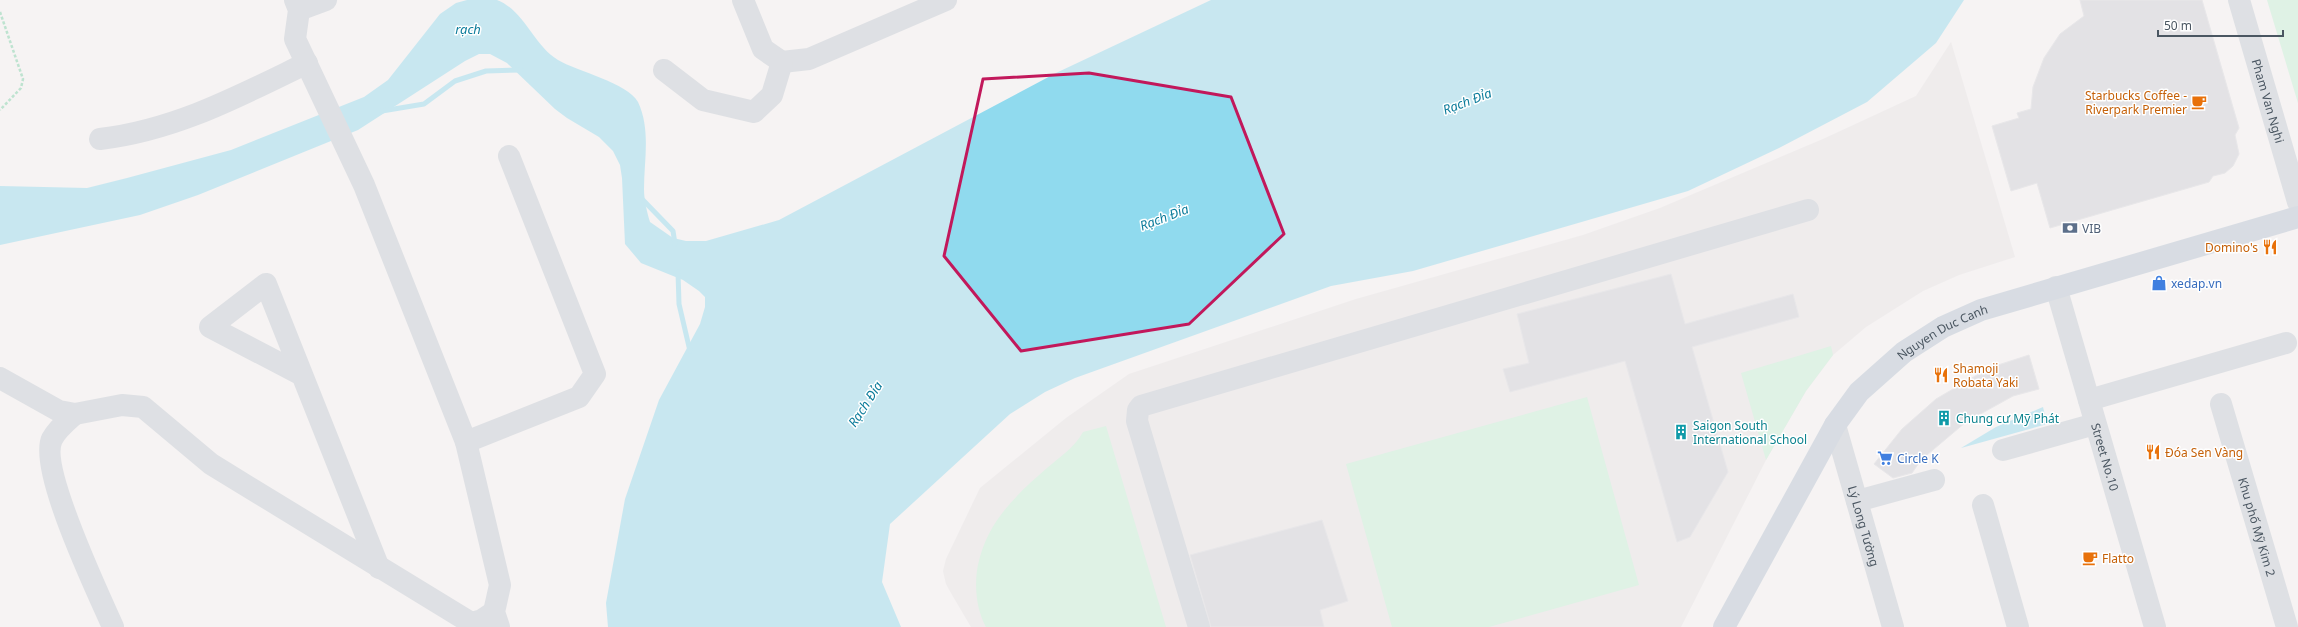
<svg xmlns="http://www.w3.org/2000/svg" width="2298" height="627" font-family="'Noto Sans',sans-serif">
	<rect width="100%" height="100%" fill="#f5f3f3"/>
	<path fill="#e6e4e5" d="M1951,42l64,215 -56,18 -36,16 -57,36 -33,28 -27,36 -40,69 -85,167h-710l-20,-34 -5,-9 -3,-13 3,-12 34,-71 86,-70 63,-44 227,-75 227,-64 77,-27 163,-69 93,-43z"/>
	<path fill="#c3f1d5" d="M2267,0h31v103z
		M1831,346l2,9 -27,36 -40,69 -25,-87z
		M1587,397l52,188 -150,42h-97l-46,-163z
		M1106,426l60,201h-180c-10,-18 -12,-43 -8,-62 9,-43 37,-69 69,-97 14,-12 27,-20 36,-36z"/>
	<path fill="#90daee" d="M467,0c9,0 22,0 30,0 28,11 36,45 61,60 18,11 70,23 80,42 13,28 6,58 6,87 0,11 3,23 6,33l23,16 13,3h20l73,-21 277,-147 155,-73h753l-28,43 -69,59 -88,46 -91,43 -275,80 -82,15 -256,92 -30,14 -35,22 -120,110 -8,58 19,45h-293l-2,-24 19,-104 34,-99 41,-76 5,-17v-10l-6,-6 -16,-11 -42,-17 -16,-19 -3,-66 -2,-13 -7,-14 -14,-14 -32,-19 -12,-9 -48,-46 -17,-9h-11l-14,7 -107,69 -160,65 -58,20 -140,30v-59l87,2 40,-10 104,-28 133,-53 24,-17 52,-66 16,-11z
		M2043,407l4,17 -86,24 35,-21z"/>
	<g fill="none" stroke-linecap="round" stroke-linejoin="round">
		<path stroke="#90daee" stroke-width="5" d="M382,111l42,-7 31,-23 31,-10 35,-1
			M642,199l31,32 2,13
			M678,272l1,32 11,47"/>
	</g>
	<path fill="#cdcfd5" stroke="#d7d9de" d="M2080,0h122l37,128 -4,7 4,19 -6,12 -8,7 -12,3 -4,6 -159,46 -13,-45 -26,8 -19,-65 27,-8 -2,-5 14,-4 2,-22 11,-29 16,-24 24,-18z
		M1671,274l14,50 108,-30 6,23 -107,30 36,125 -38,65 -13,5 -52,-181 -115,31 -7,-23 26,-6 -12,-49z
		M2029,355l10,34 -26,7 -47,26 -45,38 -9,13 -19,5 -19,-14 28,-35 34,-30 53,-31z
		M1322,520l26,81 -28,9 4,17h-113l-21,-72z"/>
	<g fill="none" stroke-linecap="round" stroke-linejoin="round">
		<path stroke="#7ad0a6" stroke-width="2.5" stroke-dasharray="3 2" stroke-linecap="butt" d="M0,12l23,67 -2,9 -21,22"/>
		<g stroke="#c1cad2" stroke-width="22">
			<path d="M295,0l4,10 -4,29 69,146 102,257 34,143 -6,27 5,15"/>
			<path d="M743,0l20,49 19,13 27,-3 137,-59"/>
			<path id="s1" d="M2239,0l59,202"/>
			<path d="M299,10l27,-10"/>
			<path d="M664,70l39,30 51,12 18,-17 10,-33"/>
			<path d="M100,139c76,-9 139,-43 207,-76"/>
			<path id="s2" d="M2056,287l99,340"/>
			<path d="M302,375l-92,-48 56,-43 113,284"/>
			<path d="M0,378l59,33 16,3 47,-9 21,2 68,57 260,159 11,-3 12,-8"/>
			<path d="M2089,400l197,-57"/>
			<path id="s3" d="M2221,404l66,223"/>
			<path d="M75,414c-8,7 -18,15 -23,25 -14,29 47,156 61,188"/>
			<path id="s4" d="M1835,425l58,202"/>
			<path d="M466,442l113,-45 16,-23 -86,-218"/>
			<path d="M2003,450l92,-26"/>
			<path d="M1857,501l77,-21"/>
			<path d="M1983,505l35,122"/>
			<path d="M1199,627l-62,-206 1,-11 3,-4 667,-196"/>
		</g>
		<path stroke="#b3c2d1" stroke-width="22" id="s5" d="M1724,627l111,-202 24,-33 45,-40 39,-25 38,-17 317,-93"/>
	</g>
	<path d="M0 0H2298V627H0ZM1089,73l142,24 53,137 -95,90 -168,27 -77,-95 39,-177z" fill="#f5f3f3" fill-opacity=".55" fill-rule="evenodd"/>
	<path fill="none" stroke="#c2185b" stroke-width="3" stroke-linejoin="round" d="M1089,73l142,24 53,137 -95,90 -168,27 -77,-95 39,-177z"/>
	<defs>
		<g id="cafe-bare" transform="scale(1.2)"><path d="M-5.5-4.5H6V0H3Q3 3.5 0 3.5H-2.5Q-5.5 3.5-5.5 0ZM3-3.2v2h1.7v-2ZM-6 4.5H4V6H-6Z" fill="#e8710a" stroke="#fff" stroke-width="2.5" paint-order="stroke"/></g>
		<g id="bank-bare" transform="scale(1.2)"><path d="M-6-4H6V4H-6ZM0-2.3a2.3 2.3 0 1 0 0 4.6a2.3 2.3 0 1 0 0-4.6Z" fill="#5c6f8a" stroke="#fff" stroke-width="2.5" paint-order="stroke"/></g>
		<g id="restaurant-bare" transform="scale(1.2)"><path d="M-5-6h1v4h1v-4h1v4h1v-4h1v5L-1.5 .5V6h-2V.5L-5-1ZM5-6V6H3V1.5H1.5Q1.5-4 5-6Z" fill="#e8710a" stroke="#fff" stroke-width="2.5" paint-order="stroke"/></g>
		<g id="shop-bare" transform="scale(1.2)"><path d="M-5-2.5h2.3a2.7 3.5 0 0 1 5.4 0H5L5.5 6h-11ZM-1.5-2.5h3a1.5 2.3 0 0 0-3 0Z" fill="#3f7fe0" stroke="#fff" stroke-width="2.5" paint-order="stroke"/></g>
		<g id="building-bare" transform="scale(1.2)"><path d="M-4-6H4V6H1V3H-1V6H-4ZM-2.5-4.3h1.7v1.8h-1.7ZM.8-4.3h1.7v1.8H.8ZM-2.5-1h1.7V.8h-1.7ZM.8-1h1.7V.8H.8Z" fill="#0f9aa8" stroke="#fff" stroke-width="2.5" paint-order="stroke"/></g>
		<g id="supermarket-bare" transform="scale(1.2)"><path d="M-6-5.5h2.5l.6 2H6L4.5 2H-2.5L-4.4-4H-6ZM-1.5 3.2a1.3 1.3 0 1 0 .1 0ZM3 3.2a1.3 1.3 0 1 0 .1 0Z" fill="#3f7fe0" stroke="#fff" stroke-width="2.5" paint-order="stroke"/></g>
	</defs>
	<g fill-rule="evenodd">
		<use href="#cafe-bare" x="2199" y="102"/>
		<use href="#bank-bare" x="2070" y="228"/>
		<use href="#restaurant-bare" x="2270" y="247"/>
		<use href="#shop-bare" x="2159" y="283"/>
		<use href="#restaurant-bare" x="1941" y="375"/>
		<use href="#building-bare" x="1944" y="418"/>
		<use href="#building-bare" x="1681" y="432"/>
		<use href="#restaurant-bare" x="2153" y="452"/>
		<use href="#supermarket-bare" x="1885" y="458"/>
		<use href="#cafe-bare" x="2090" y="558"/>
	</g>
	<g text-anchor="middle" dominant-baseline="central" stroke-width="3" stroke-linejoin="round" paint-order="stroke">
		<g font-size="12" fill="#c56008" stroke="#fff" text-anchor="start">
			<text x="2187" y="95" text-anchor="end">Starbucks Coffee -<tspan x="2187" dy="14">Riverpark Premier</tspan></text>
			<text x="2258" y="247" text-anchor="end">Domino's</text>
			<text x="1953" y="368">Shamoji<tspan x="1953" dy="14">Robata Yaki</tspan></text>
			<text x="2165" y="452">Đóa Sen Vàng</text>
			<text x="2102" y="558">Flatto</text>
		</g>
		<g font-size="12" fill="#4a5661" stroke="#fff">
			<text stroke="none"><textPath href="#s1" startOffset="105">Pham Van Nghi</textPath></text>
			<text stroke="none"><textPath href="#s5" startOffset="375">Nguyen Duc Canh</textPath></text>
			<text stroke="none"><textPath href="#s2" startOffset="177">Street No.10</textPath></text>
			<text stroke="none"><textPath href="#s4" startOffset="105">Lý Long Tường</textPath></text>
			<text stroke="none"><textPath href="#s3" startOffset="128">Khu phố Mỹ Kim 2</textPath></text>
		</g>
		<g font-size="12" fill="#4e5e75" stroke="#fff" text-anchor="start">
			<text x="2082" y="228">VIB</text>
		</g>
		<g font-size="12" fill="#366cbe" stroke="#fff" text-anchor="start">
			<text x="2171" y="283">xedap.vn</text>
			<text x="1897" y="458">Circle K</text>
		</g>
		<g font-size="12" fill="#0d838f" stroke="#fff" text-anchor="start">
			<text x="1956" y="418">Chung cư Mỹ Phát</text>
			<text x="1693" y="425">Saigon South<tspan x="1693" dy="14">International School</tspan></text>
		</g>
		<g font-size="13" font-style="italic" fill="#0c7c9b" stroke="#fff">
			<text x="468" y="29">rạch</text>
			<text transform="translate(1467 101) rotate(-21)">Rạch Đỉa</text>
			<text transform="translate(1164 217) rotate(-21)">Rạch Đỉa</text>
			<text transform="translate(865 404) rotate(-57)">Rạch Đỉa</text>
		</g>
	</g>
	<path d="M2158 30v6h125v-6" fill="none" stroke="#4a5661" stroke-width="2"/>
	<text x="2164" y="30" font-size="12" fill="#4a5661" stroke="#ffffff" stroke-width="3" paint-order="stroke">50 m</text>
</svg>
